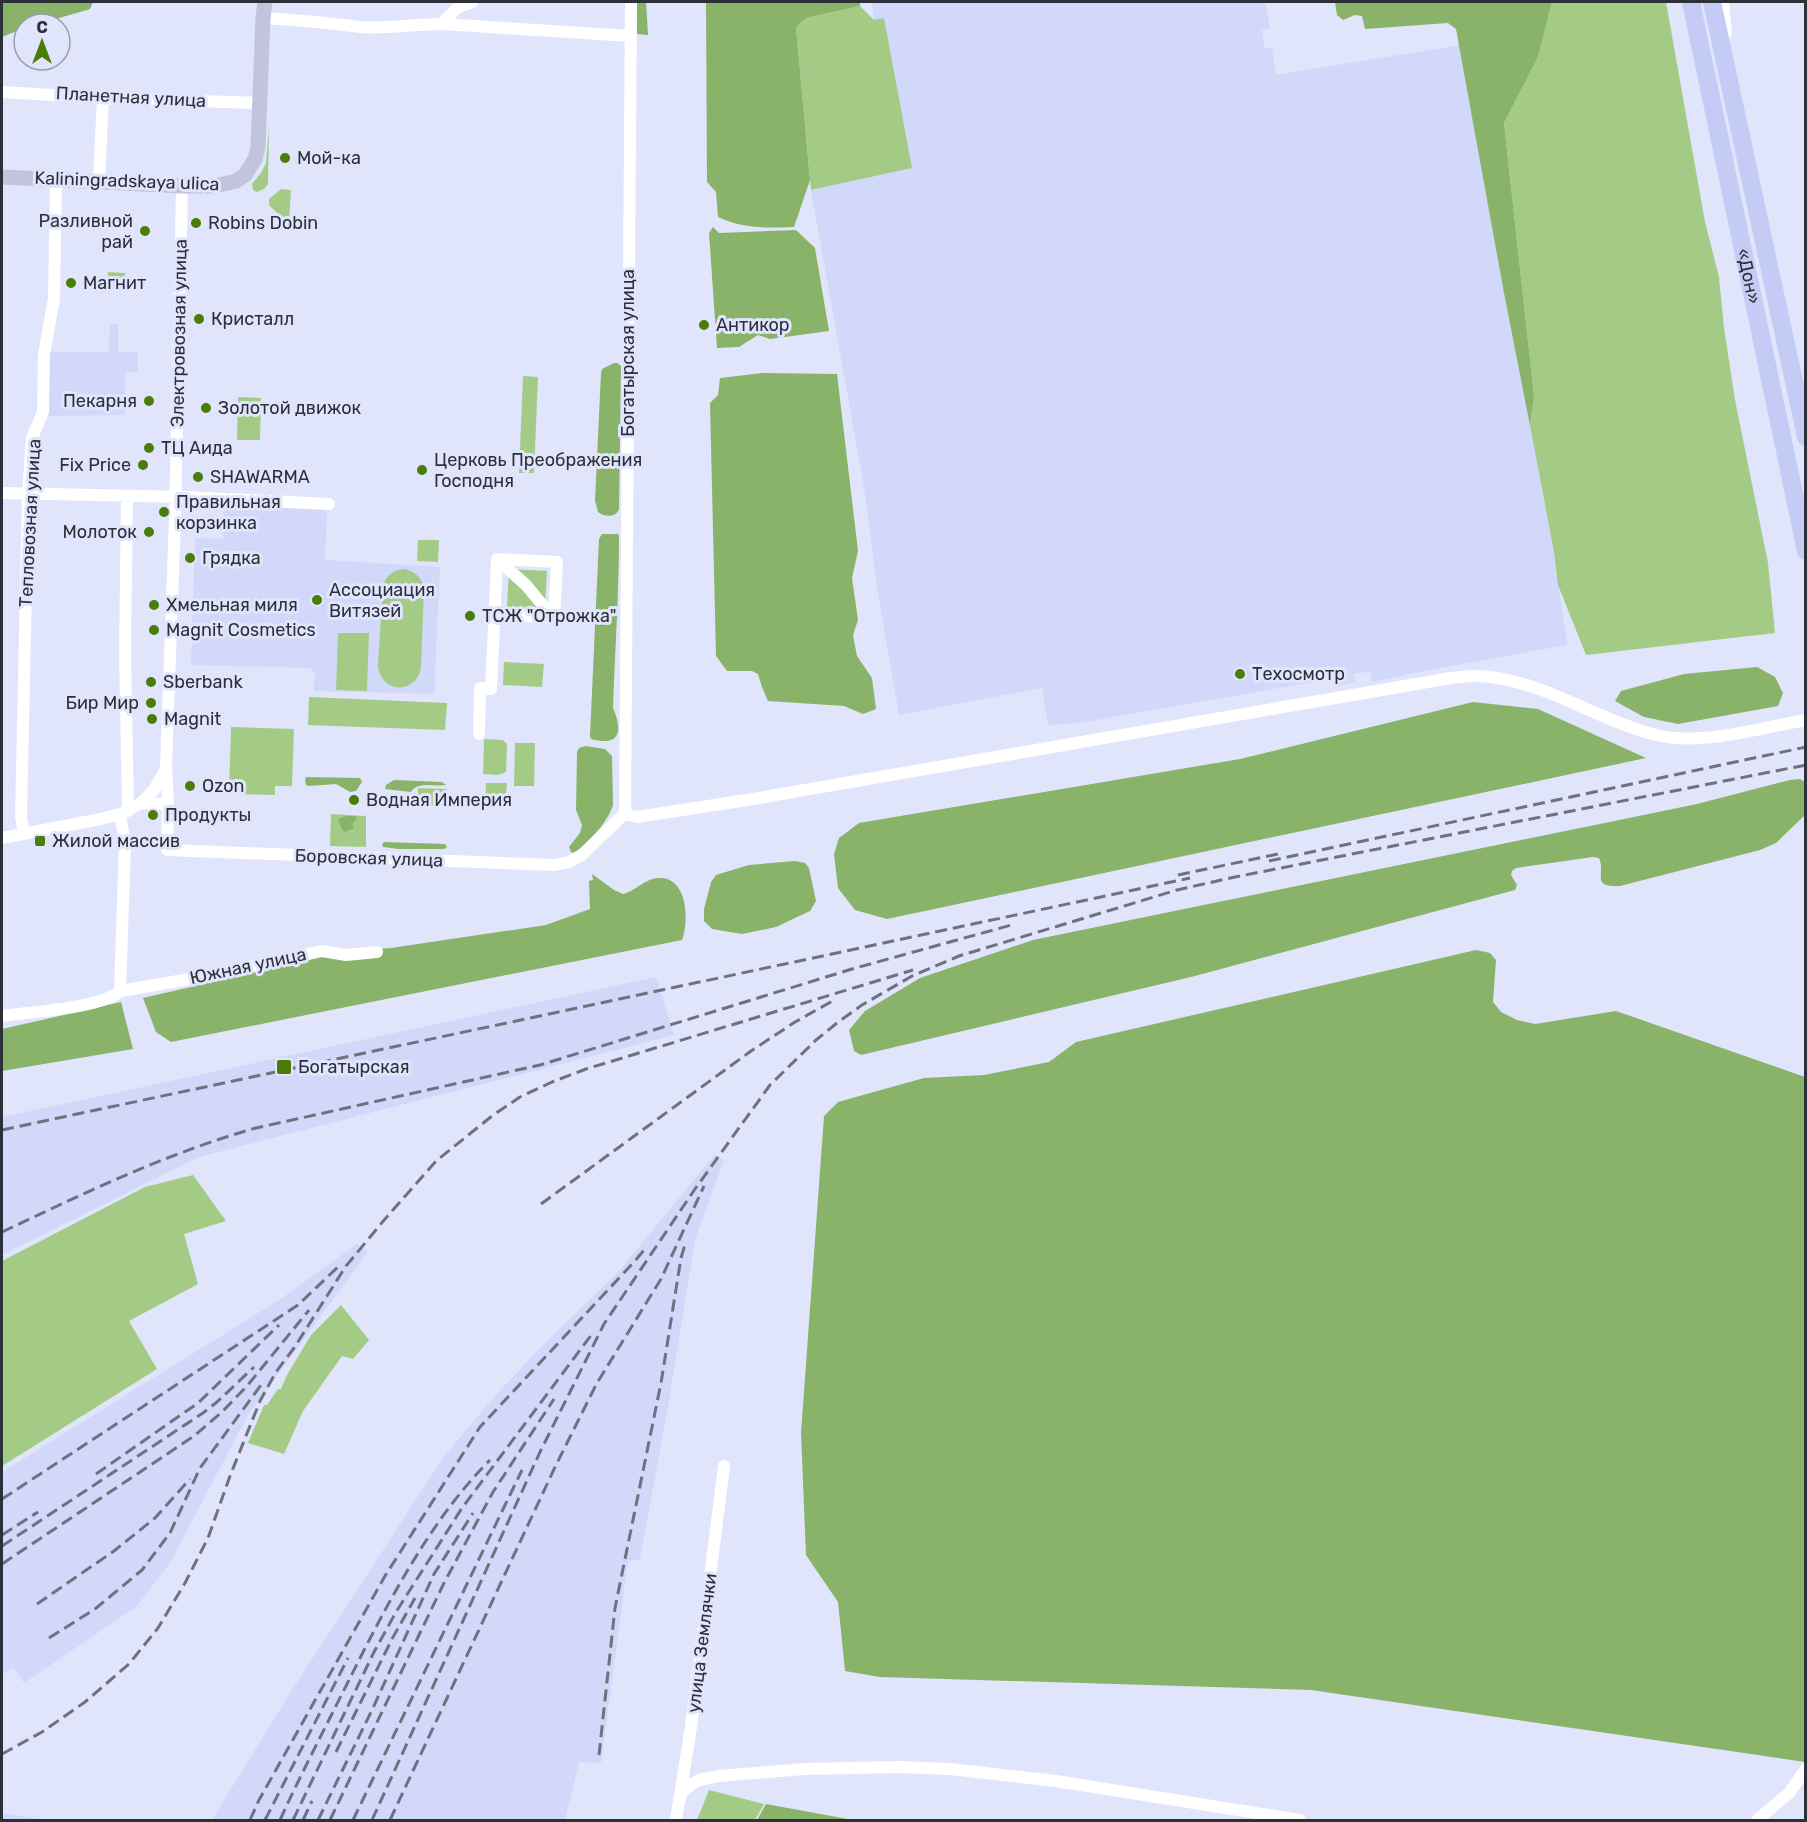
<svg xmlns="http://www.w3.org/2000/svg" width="1807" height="1822" font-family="Rubik,sans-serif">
	<rect width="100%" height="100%" fill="#e0e5fb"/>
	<path fill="#d1d8fa" d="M872,2h393l5,26 -8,2 3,19 7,-1 4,27 184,-30 44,248 50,259 13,93 -143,26 -52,11 -2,-10 -13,1 -4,1 2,8 -17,3 -1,-5 -35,4 -223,39 -31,2 -6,-37 -143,27 -20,-115 -14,-107 -54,-303 100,-22 -27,-150 -10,2z
		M110,324h8v28h20v20h-13v43l-78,1 1,-64h61z
		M224,505l103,5 -2,50 115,7 -6,127 -120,-3 1,-18 -4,-5 -120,-3 4,-127 28,1z
		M656,977l18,58 -475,122 -197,98v-138z
		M715,1154l9,6 -29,80 -27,167 -28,152 -12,2 -27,202 -22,-1 -14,58h-353l76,-124 155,-238 44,-53 47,-51 86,-84z
		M357,1244l11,8 -120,163 -78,148 -34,44 -112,76 -10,-15 -12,6v-202l280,-174z
		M2,1813l43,7h-43z"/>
	<path fill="#a4cb85" d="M1552,2h114l39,220 14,55 5,51 11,72 33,163 7,70 -189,22 -28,-70 -4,-33 -24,-126 4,-30 -30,-273 34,-66z
		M860,6l14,14 10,-2 28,150 -101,22 -15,-163 10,-9z
		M269,126l-1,58 -4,5 -7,3 -4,-2 -1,-6 9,-11 5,-10z
		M281,189l10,1 -2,31 -13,-9 -7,-7v-6z
		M108,272l17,1 -1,16h-16z
		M523,376l15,1 -4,96h-15z
		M238,397l23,1 -1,42h-23z
		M418,540h21l-1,22 -21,-1z
		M404,569c10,2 16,7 20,17l-3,81c-4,28 -41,27 -43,-2l5,-80c4,-10 10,-15 21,-16z
		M509,569l38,2 -2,37 -38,-1z
		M338,633h31l-2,58 -31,-1z
		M504,662l40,2 -2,23 -39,-2z
		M309,697l138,6 -2,27 -137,-5z
		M231,727l63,2 -2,57h-17v9l-46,-1z
		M484,739l19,1 4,4 -1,28 -8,3 -15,-1z
		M515,743h20l-1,43h-20z
		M486,783h21l-1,12 -21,11z
		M418,788l29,1 -1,17 -28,-1z
		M331,814l35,2v31l-36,-1z
		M193,1175l33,46 -42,13 14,50 -69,37 28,48 -155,97v-205l143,-74z
		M341,1305l28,35 -16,19 -11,-3 -39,55 -19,43 -36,-11 16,-38h3l11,-16h3l6,-14 24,-40z
		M709,1790l55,14 -9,16h-58z"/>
	<path fill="#89b368" d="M2,2h91l-3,7 -3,1 -49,14h-14v4l-22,9z
		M637,2h9l2,33 -11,-1z
		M706,2h154v4l-54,12 -10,9 14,153 -16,47c-28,1 -50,2 -76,-10l-2,-25 -9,-10z
		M1335,2h217l-14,55 -34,66 30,273 -4,30 -26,-133 -48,-264 -8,-6 -83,6 -3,-13 -7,-1 -12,5 -6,-5z
		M713,227l6,6 77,-3 19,18 14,83 -59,8 -12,-4 -19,12 -22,1 -8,-115z
		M614,363h3l4,3 -2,143c-3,9 -15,8 -21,3l-3,-11 6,-128 1,-4z
		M763,373l74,1 21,177 -6,27 6,42 -5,15 4,21 15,22 4,31 -13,5 -19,-8 -76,-5 -6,-14 -4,-13 -6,-3h-25l-11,-15 -6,-253 8,-8 2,-17z
		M602,534h16l1,2c0,57 -4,114 -6,172 10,23 7,39 -22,31l-1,-3 9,-197z
		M1757,667l18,10 8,16 -5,13 -100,18 -34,-7 -29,-16 6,-10 63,-17z
		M1473,702l65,7 108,49 -759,161 -32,-9 -17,-22 -4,-34 5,-16 20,-15 381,-64z
		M586,746l19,3 7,7 1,49c-4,15 -26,41 -40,48l-2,-1 -2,-5 11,-14 2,-8 -6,-15 1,-58 2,-4z
		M306,777l54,1 2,4 -6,9 -6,1 -14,-8 -27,2 -3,-1 -1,-5z
		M1800,779l5,3v33l-29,28 -16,7 -140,36c-30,1 -14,-12 -21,-28l-6,-1 -77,11 -4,3 -1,4 6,10 -2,5 -324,87 -330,78 -7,-4 -5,-21 16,-19 55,-33 113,-38 664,-136 93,-24z
		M394,780l48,2 4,3c-12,2 -28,-4 -35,7l-26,-3 1,-4z
		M347,816h9l1,2 -5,6 2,4 -9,4 -3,-2 -4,-11z
		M384,842l61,2 2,3 -3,2h-45l-16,-2 -1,-2z
		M795,861l10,2 4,5 7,33 -6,10 -34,16 -34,7 -30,-5 -8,-8v-12l7,-27 5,-7 33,-10z
		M592,874l22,16 9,4c13,-3 23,-17 38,-16 27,1 28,44 21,62l-511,102 -15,-10 -13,-34 199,-46 49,-4 155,-23 44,-16 -1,-28 4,-1z
		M1476,950l14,3 6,7 -3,42 8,10 16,8 18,4 81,-13 189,66v685l-494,-72 -431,-13 -35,-6 -7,-69 -32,-47 -5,-122 23,-317 14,-14 86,-24 60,-3 65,-13 27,-20z
		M121,1002l12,47 -131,22v-42z
		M766,1804l87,16h-96z"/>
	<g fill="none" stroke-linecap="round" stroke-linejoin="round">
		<path stroke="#fff" stroke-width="12" d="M1723,2l3,31
			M263,18c33,2 66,5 98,9 27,2 53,-3 80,-3l17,-17 14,-5
			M441,24l190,12
			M2,92l101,6 157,5
			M99,181l4,-83
			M2,493l185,4 142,7
			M127,496l-2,155 3,160
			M497,559l29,26 19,23v9
			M479,734l1,-46 11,1 6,-130 60,3 -3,56 -59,-4
			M141,803l27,1 -1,46 388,15 14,-3 13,-7 43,-42
			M168,804l-2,-36 9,-250 7,-332
			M625,813l4,2 8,2 110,-17 704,-122c8,-1 15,-2 23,-2 63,0 122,44 182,59 48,11 102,-7 150,-15
			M625,813l6,-811
			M120,814l5,29 -5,148
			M24,833l-3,-16 7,-323 4,-56 11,-26 1,-58 10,-55 2,-119
			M2,838l99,-19 19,-5 21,-11 13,-13 12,-21
			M2,1016c26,-4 101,-8 118,-25l87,-15 115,-25 24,4 31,-3
			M680,1799l2,-7 10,-8 7,-4 20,-4 85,-7 95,-2 51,2 106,12 244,39
			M676,1820l15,-93 33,-261
			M1757,1820l32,-27 17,-24"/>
		<path stroke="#c1c4dc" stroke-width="15" d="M2,177l180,9h33l21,-5 9,-6 10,-16 3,-12 5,-129 2,-16"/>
		<g stroke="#c4ccf5" stroke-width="18">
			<path id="s1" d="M1691,2l115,549"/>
			<path d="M1712,2l94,435"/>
		</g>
		<path stroke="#6e717f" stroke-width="3" stroke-dasharray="12 6" stroke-linecap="butt" d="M1269,861l537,-114
			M1178,875l100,-21
			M2,1130l1188,-252
			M541,1204l210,-153 44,-29 41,-23
			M2,1232c83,-39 165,-79 254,-104l284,-63 312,-96 163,-45
			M96,1474l102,-71 81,-78
			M2,1499l296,-194 42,-40
			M2,1535l36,-23
			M2,1546l201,-133 14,-11 37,-35
			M2,1564l192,-128 28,-24 25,-26 62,-76
			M37,1604l77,-53 41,-33 35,-39
			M49,1638l46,-29 47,-39 28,-37 30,-65 61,-83
			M336,1752l56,-113 23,-41
			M2,1754l40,-22 43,-30 44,-38 29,-36 27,-45 23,-45 22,-62 30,-75 16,-29 18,-24 52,-82 39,-47 51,-58 56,-45 28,-19 32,-15 34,-13 327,-99
			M599,1755l16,-147 46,-225 20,-125 5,-17
			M250,1820l9,-20 126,-224 95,-149 154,-165 11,-13
			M265,1820l83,-162
			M280,1820c21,-46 45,-92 68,-138 38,-76 82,-162 142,-222
			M293,1820l81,-168 22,-40 66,-104 130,-174
			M303,1820l9,-19
			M318,1820l55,-112 61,-134 39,-61
			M330,1820l114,-237 49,-91 61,-93
			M353,1820l169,-350
			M372,1820l168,-368 64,-128 91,-135 75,-104 46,-45 21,-17 25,-18 50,-29 47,-20 218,-66 58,-13 571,-112
			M390,1820l166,-355 41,-82 64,-104 43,-93"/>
	</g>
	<g fill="#4a7c08" stroke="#e0e5fb" stroke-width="2">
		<circle cx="285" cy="158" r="6"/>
		<circle cx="196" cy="223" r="6"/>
		<circle cx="145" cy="231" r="6"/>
		<circle cx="71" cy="283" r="6"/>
		<circle cx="199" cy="319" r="6"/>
		<circle cx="704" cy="325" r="6"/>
		<circle cx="149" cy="401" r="6"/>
		<circle cx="206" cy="408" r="6"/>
		<circle cx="149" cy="448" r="6"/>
		<circle cx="143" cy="465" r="6"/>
		<circle cx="422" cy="470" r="6"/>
		<circle cx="198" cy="477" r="6"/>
		<circle cx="164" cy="512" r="6"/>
		<circle cx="149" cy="532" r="6"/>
		<circle cx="190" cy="558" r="6"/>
		<circle cx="317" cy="600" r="6"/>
		<circle cx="154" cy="605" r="6"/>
		<circle cx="470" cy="616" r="6"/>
		<circle cx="154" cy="630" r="6"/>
		<circle cx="1240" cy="674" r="6"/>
		<circle cx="151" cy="682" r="6"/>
		<circle cx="151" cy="703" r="6"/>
		<circle cx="152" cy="719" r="6"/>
		<circle cx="190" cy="786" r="6"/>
		<circle cx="354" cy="800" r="6"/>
		<circle cx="153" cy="815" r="6"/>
		<rect x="34" y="835" width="12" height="12" rx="3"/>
		<rect x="276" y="1059" width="16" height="16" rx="3"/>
	</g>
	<g text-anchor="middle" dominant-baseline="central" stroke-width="6" stroke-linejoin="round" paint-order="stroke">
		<g font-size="18" fill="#2d2f39" stroke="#e0e5fb">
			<text transform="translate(131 97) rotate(3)">Планетная улица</text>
			<text transform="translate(127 181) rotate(2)">Kaliningradskaya ulica</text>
			<text stroke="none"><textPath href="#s1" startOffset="280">«Дон»</textPath></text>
			<text transform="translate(179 333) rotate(-89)">Электровозная улица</text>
			<text transform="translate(628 353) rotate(-90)">Богатырская улица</text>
			<text transform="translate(30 523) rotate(-87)">Тепловозная улица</text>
			<text transform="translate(369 858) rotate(2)">Боровская улица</text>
			<text transform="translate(248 966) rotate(-12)">Южная улица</text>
			<text transform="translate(702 1643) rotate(-83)">улица Землячки</text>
		</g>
		<g font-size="18" fill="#2d2f39" stroke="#e0e5fb" text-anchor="start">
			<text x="297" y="158">Мой-ка</text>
			<text x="133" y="221" text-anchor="end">Разливной<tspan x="133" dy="21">рай</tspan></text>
			<text x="208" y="223">Robins Dobin</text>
			<text x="83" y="283">Магнит</text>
			<text x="211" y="319">Кристалл</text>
			<text x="716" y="325">Антикор</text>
			<text x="137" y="401" text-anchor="end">Пекарня</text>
			<text x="218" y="408">Золотой движок</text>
			<text x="161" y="448">ТЦ Аида</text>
			<text x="434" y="460">Церковь Преображения<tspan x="434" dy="21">Господня</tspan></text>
			<text x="131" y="465" text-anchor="end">Fix Price</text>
			<text x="210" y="477">SHAWARMA</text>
			<text x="176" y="502">Правильная<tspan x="176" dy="21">корзинка</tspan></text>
			<text x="137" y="532" text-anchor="end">Молоток</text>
			<text x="202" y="558">Грядка</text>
			<text x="329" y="590">Ассоциация<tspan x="329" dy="21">Витязей</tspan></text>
			<text x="166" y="605">Хмельная миля</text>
			<text x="482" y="616">ТСЖ "Отрожка"</text>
			<text x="166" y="630">Magnit Cosmetics</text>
			<text x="1252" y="674">Техосмотр</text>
			<text x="163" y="682">Sberbank</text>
			<text x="139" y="703" text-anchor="end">Бир Мир</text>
			<text x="164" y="719">Magnit</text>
			<text x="202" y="786">Ozon</text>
			<text x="366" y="800">Водная Империя</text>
			<text x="165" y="815">Продукты</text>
			<text x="52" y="841">Жилой массив</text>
			<text x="298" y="1067">Богатырская</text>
		</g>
	</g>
	<rect width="1807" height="1822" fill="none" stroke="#2d2f39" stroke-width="6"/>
	<g transform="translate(42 42)"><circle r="28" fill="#e0e5fb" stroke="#989cad" stroke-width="1.5"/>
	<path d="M0-4.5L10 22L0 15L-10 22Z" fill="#4a7c08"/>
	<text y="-9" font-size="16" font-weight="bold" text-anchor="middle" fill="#2d2f39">С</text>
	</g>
</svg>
